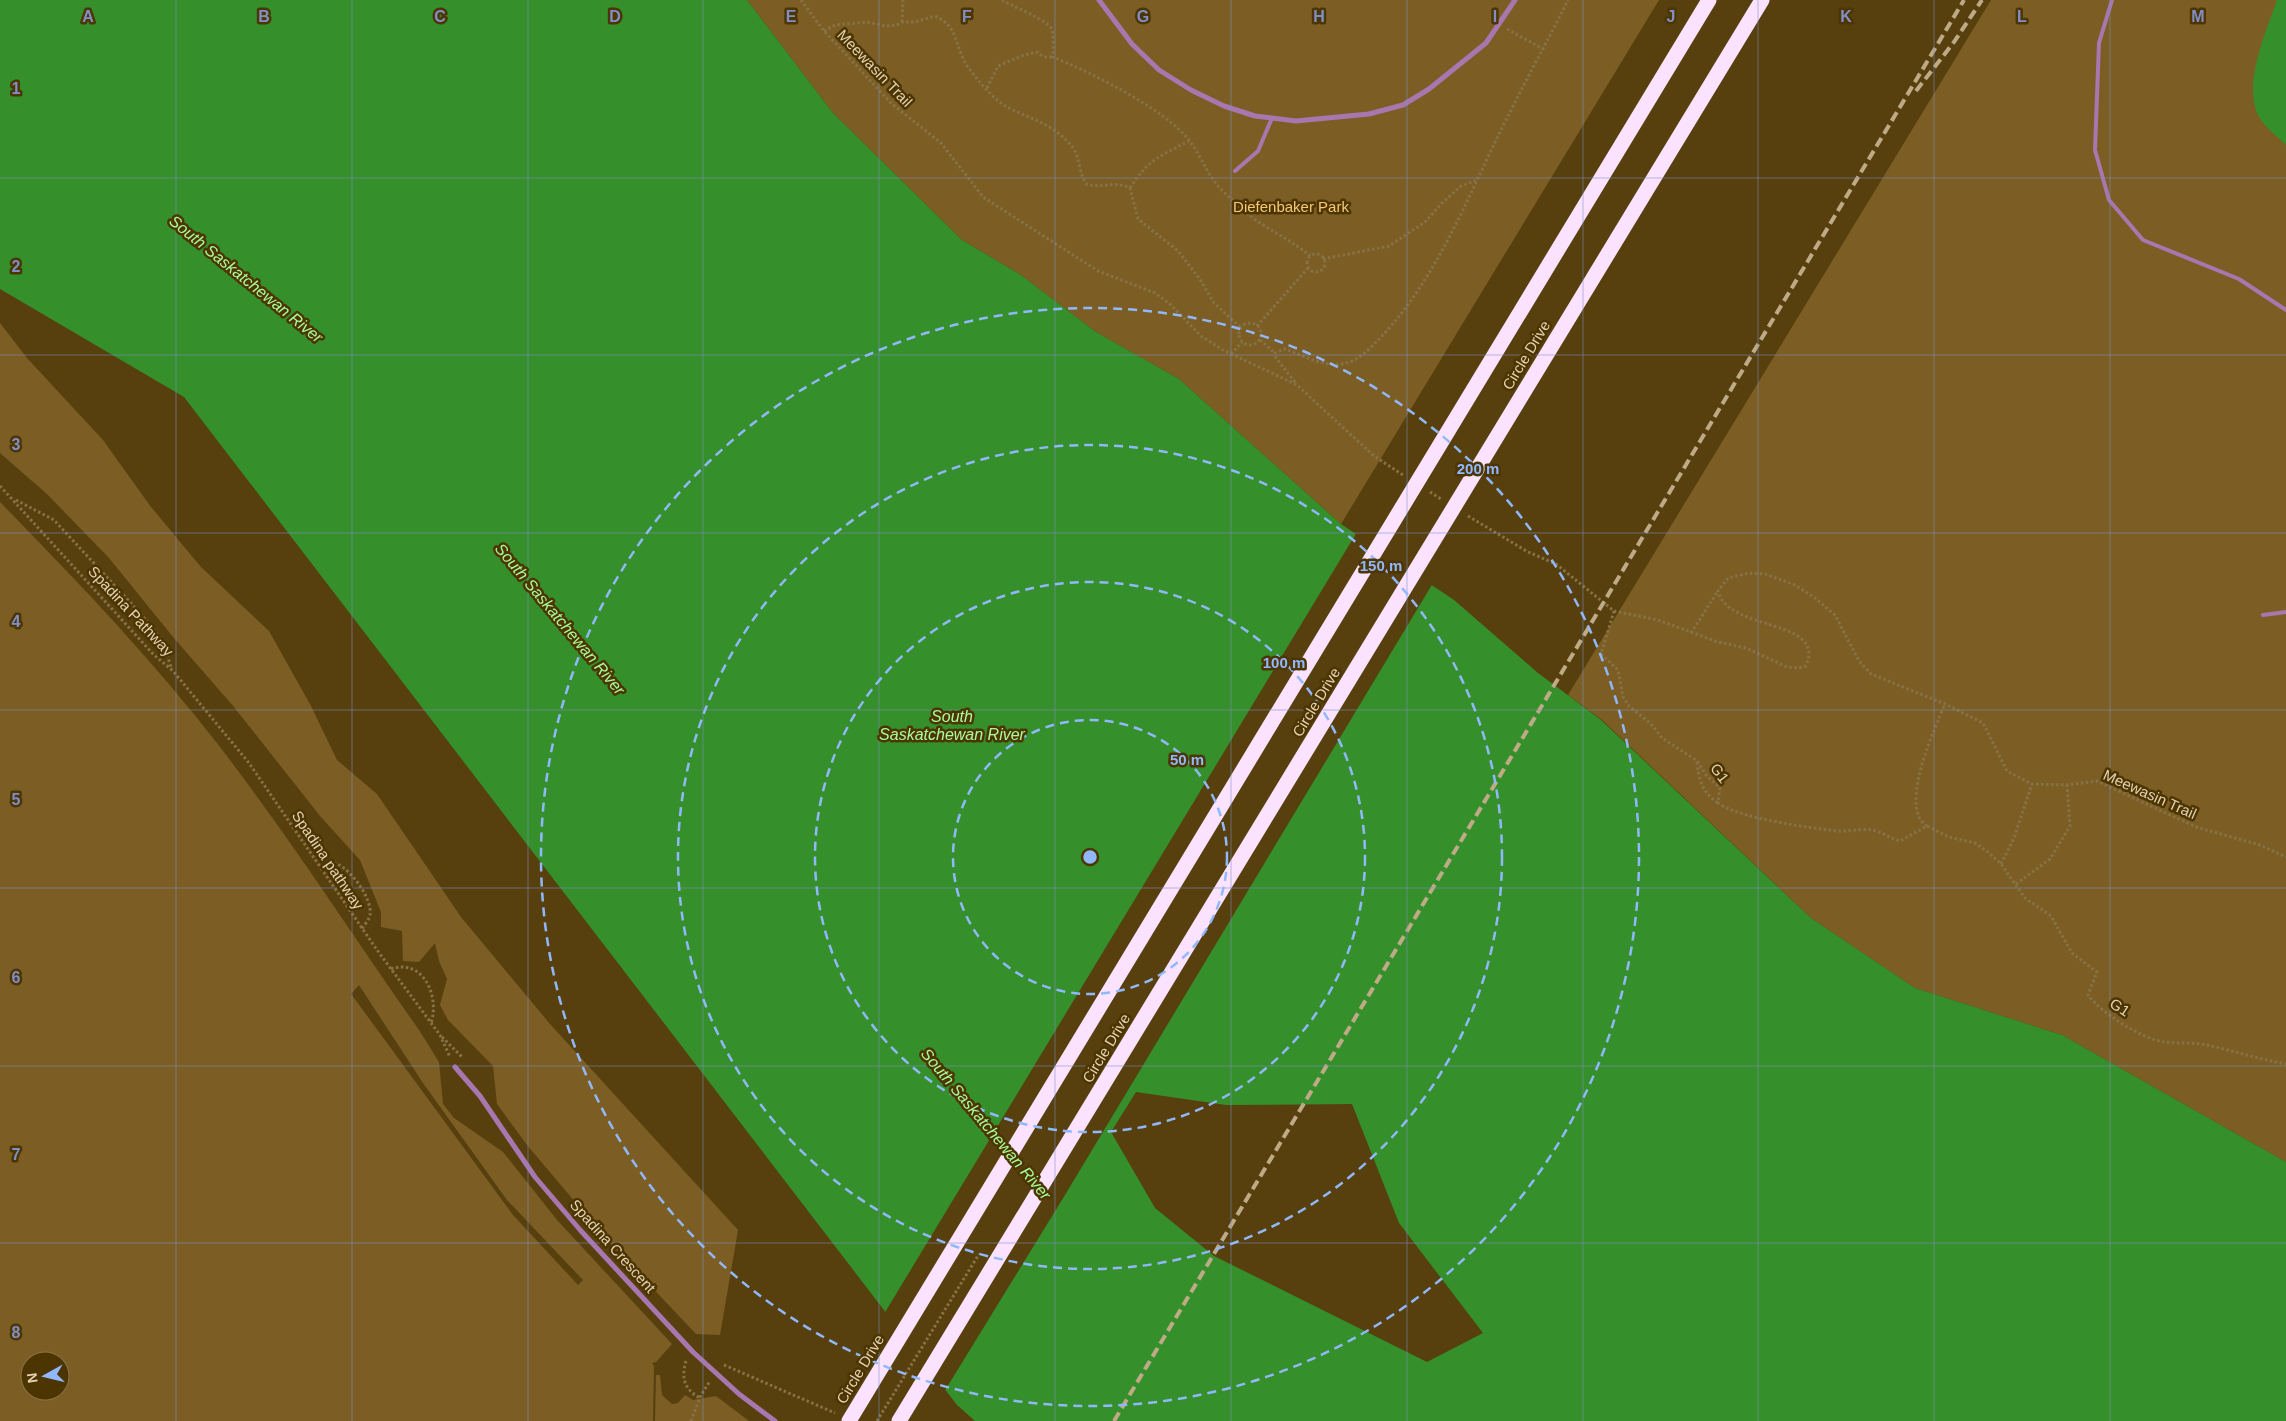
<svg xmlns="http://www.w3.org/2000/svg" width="2286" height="1421" font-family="Arial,sans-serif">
	<rect width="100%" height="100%" fill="#57400e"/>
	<path fill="#7c5e24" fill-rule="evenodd" d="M747,0h912l-318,524 -162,-145 -83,-47 -75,-57 -59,-35 -129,-127z
		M1991,0h295v1162l-224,-127 -147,-47 -104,-70 -210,-199 -33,-24z
		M0,323l27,35 76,82 48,67 50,60 68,64 42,75 26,54 40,34 84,123 89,107 188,206 -18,105 -24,-1 -88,-93 -81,-96 -30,-41 -4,-38 -45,-46 -8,-15 7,-26 -8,-18 -4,-18 -16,19 -16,-1 -1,-30 -21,-4v-15l-21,-52 -40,-44 -86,-109 -61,-70 -64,-79 -62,-64 -47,-41z
		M0,502c77,79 153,158 220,245 70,91 133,189 199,283l20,32 4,42 11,14 49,34 54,68 115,124 -16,18 -4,1 2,3 -1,55h-653zM359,985l64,98 84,117 76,80 -5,5 -65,-70 -156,-213 -6,-8zM30,1361h30v30h-30z
		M656,1375h4l2,20 10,9 6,-1 7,-8 8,5 23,-4 33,25h-94z"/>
	<path fill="#358f2a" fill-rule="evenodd" d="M0,0h747l86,113 129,127 59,35 75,57 83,47 162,145 113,76 84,73 62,46 211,199 104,70 147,47 224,127v259h-1311l-18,-16 -80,-104 -693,-904 -184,-108zM1136,1092l90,13 126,-1 47,119 84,110 -56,29 -213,-106 -59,-48 -44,-76z
		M2277,0h9v145c-8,-8 -19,-16 -25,-25 -21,-31 5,-88 16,-120z"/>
	<path fill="#57400e" d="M1357,532l76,51 -368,612 -121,197 -60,-78z"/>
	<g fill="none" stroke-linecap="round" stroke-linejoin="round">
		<path stroke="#877247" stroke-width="3" stroke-dasharray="2.5 2.5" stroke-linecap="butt" d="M801,0l23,31 68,73 49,39 42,54 115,74 57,22 16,12 30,31 22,14 74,35 77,71 29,19
			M1002,0c11,7 47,20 50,30 2,8 1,19 1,27 39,16 110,51 136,83 10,13 16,29 26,42 7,10 18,18 27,27 22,20 46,28 68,47
			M902,22l1,-22
			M1507,29l36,20
			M824,31l11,-6 32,-3 19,4 11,-1 5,-3h13l20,-6c26,11 19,36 36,55 10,13 23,29 38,37 23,11 48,18 64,40 7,10 6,25 13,36 17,5 27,-4 44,4l8,31 40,32 21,27 15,25 27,25
			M987,88l11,-22 26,-11 13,-3 7,5h9
			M1130,188c17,-28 32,-33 59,-47
			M1307 263a9 9 0 1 1 18 0a9 9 0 1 1-18 0Z
			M1323,259l66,-13 36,-24 17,-19 19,-17 16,-6
			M1239 334a11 11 0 1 1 22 0a11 11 0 1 1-22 0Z
			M1257,326l51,-58
			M1260,340l15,13
			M1231,354l11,-12
			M1295,382l-19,-24 -1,-5 10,-4c18,6 41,20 61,14 14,-3 26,-17 36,-27 59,-63 88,-146 127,-222 19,-38 40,-76 59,-114
			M0,486l153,168 20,17 76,92 128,187 63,85 10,22
			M1430,492l11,7
			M16,500l38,20 86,93 22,27 10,30
			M1468,516l60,36 28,12 58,47 44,9 60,22 28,6 41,19 12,1 7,-2c21,-48 -78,-34 -88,-75l10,-13 21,-5 16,1 30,11 20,13 20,17 24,46 12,13 74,30 38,19 24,48 25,13 35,1 30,-4 99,46 64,18 26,12
			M1614,611l-13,43 17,16 5,27 6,9 22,18 11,14 35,23 9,14 14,13 -2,15c20,15 92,25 119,28 11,1 23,-3 35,-1 9,1 18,9 28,11l27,-15 22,11 26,6 13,9 13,12 24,34 26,18 21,37 25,19 -9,23c12,17 55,45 77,47 14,2 29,0 42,3 27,6 52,14 79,19
			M1691,633l27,-42
			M1697,762c2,18 5,30 21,41
			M1927,826c-3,-2 -7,-6 -8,-9 -12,-27 15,-87 26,-113
			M2001,864l13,-26 18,-54
			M320,867c3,-1 7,-5 10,-5 18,1 43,37 40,53 -1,5 -6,10 -8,14
			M2016,884l34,-25 20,-33 -3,-41
			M391,969c32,-11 49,27 40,54
			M442,1037l20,20
			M686,1361c-5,17 -2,28 14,37l-7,-4
			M724,1365l111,48
			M691,1421l10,-26 9,-14
			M877,1421l102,-167"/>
		<path stroke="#a877b0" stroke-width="4" d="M2112,0l-13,43 -4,107 14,50 34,40 96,39 47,31
			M1235,171l23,-20 14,-33
			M2263,615l23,-3"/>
		<path stroke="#a877b0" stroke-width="5" d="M1099,0l33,44 27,26 32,20 33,16 31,10 41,5 73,-7 34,-9 26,-16 57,-46 29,-43
			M455,1067l25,29 55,81 46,54 112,121 46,42 36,27"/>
		<path stroke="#fbe3ff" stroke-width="15" d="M849,1421l860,-1421
			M899,1421l863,-1421"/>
		<path stroke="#beaa87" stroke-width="4" stroke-dasharray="10 5" stroke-linecap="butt" d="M1916,91l38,-49 28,-42
			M1114,1421l850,-1421"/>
	</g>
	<path fill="none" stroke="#8090c6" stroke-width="1" stroke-opacity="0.55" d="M176,0v1421M352,0v1421M528,0v1421M703,0v1421M879,0v1421M1055,0v1421M1231,0v1421M1407,0v1421M1583,0v1421M1758,0v1421M1934,0v1421M2110,0v1421M0,178h2286M0,355h2286M0,533h2286M0,710h2286M0,888h2286M0,1066h2286M0,1243h2286"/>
	<g fill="none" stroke="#91b8fd" stroke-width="2.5" stroke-dasharray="9 6">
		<circle cx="1090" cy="857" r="137"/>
		<circle cx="1090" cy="857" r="275"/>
		<circle cx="1090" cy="857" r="412"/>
		<circle cx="1090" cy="857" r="549"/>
	</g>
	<g text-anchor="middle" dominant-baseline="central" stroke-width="5" stroke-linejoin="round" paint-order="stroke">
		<g font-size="15" fill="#e4d2b4" stroke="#4c3500">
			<text transform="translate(875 68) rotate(46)">Meewasin Trail</text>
			<text transform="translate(1526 355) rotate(-59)">Circle Drive</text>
			<text transform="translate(131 611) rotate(47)">Spadina Pathway</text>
			<text transform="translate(1316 702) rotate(-59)">Circle Drive</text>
			<text transform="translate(1720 773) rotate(53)">G1</text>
			<text transform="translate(2150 794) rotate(24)">Meewasin Trail</text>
			<text transform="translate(328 860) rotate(56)">Spadina pathway</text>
			<text transform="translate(2120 1007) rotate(33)">G1</text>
			<text transform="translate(1106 1048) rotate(-59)">Circle Drive</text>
			<text transform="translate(613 1246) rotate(48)">Spadina Crescent</text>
			<text transform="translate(860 1369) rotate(-59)">Circle Drive</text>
		</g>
		<g font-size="15" fill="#f7c975" stroke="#4c3500">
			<text x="1291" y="206">Diefenbaker Park</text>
		</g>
		<g font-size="16" font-style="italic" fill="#a7fd9b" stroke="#4c3500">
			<text transform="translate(246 279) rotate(39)">South Saskatchewan River</text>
			<text transform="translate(560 619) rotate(50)">South Saskatchewan River</text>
			<text x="952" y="716">South<tspan x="952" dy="18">Saskatchewan River</tspan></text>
			<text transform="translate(986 1124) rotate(50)">South Saskatchewan River</text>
		</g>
	</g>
	<g font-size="16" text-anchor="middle" font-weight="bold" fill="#8090c6" stroke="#4c3500" stroke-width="5" stroke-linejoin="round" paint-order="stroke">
		<text x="88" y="22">A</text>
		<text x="264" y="22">B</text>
		<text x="440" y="22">C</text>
		<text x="615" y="22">D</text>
		<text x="791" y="22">E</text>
		<text x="967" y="22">F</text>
		<text x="1143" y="22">G</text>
		<text x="1319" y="22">H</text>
		<text x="1495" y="22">I</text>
		<text x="1671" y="22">J</text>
		<text x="1846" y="22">K</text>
		<text x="2022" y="22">L</text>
		<text x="2198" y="22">M</text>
		<text x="16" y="94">1</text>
		<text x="16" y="272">2</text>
		<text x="16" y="450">3</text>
		<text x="16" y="627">4</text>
		<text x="16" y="805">5</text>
		<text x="16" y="983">6</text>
		<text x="16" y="1160">7</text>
		<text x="16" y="1338">8</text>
	</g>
	<circle cx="1090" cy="857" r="8" fill="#91b8fd" stroke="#4c3500" stroke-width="2.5"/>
	<g font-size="15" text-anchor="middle" font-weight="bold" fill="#91b8fd" stroke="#4c3500" stroke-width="5" stroke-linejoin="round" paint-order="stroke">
		<text x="1478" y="474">200 m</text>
		<text x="1381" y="571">150 m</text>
		<text x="1284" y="668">100 m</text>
		<text x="1187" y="765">50 m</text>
	</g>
	<g transform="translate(45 1376) rotate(262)"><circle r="24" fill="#4c3500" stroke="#897448"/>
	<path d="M0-4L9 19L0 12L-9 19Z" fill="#91b8fd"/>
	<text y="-8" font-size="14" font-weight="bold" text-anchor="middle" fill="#e4d2b4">N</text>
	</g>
</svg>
